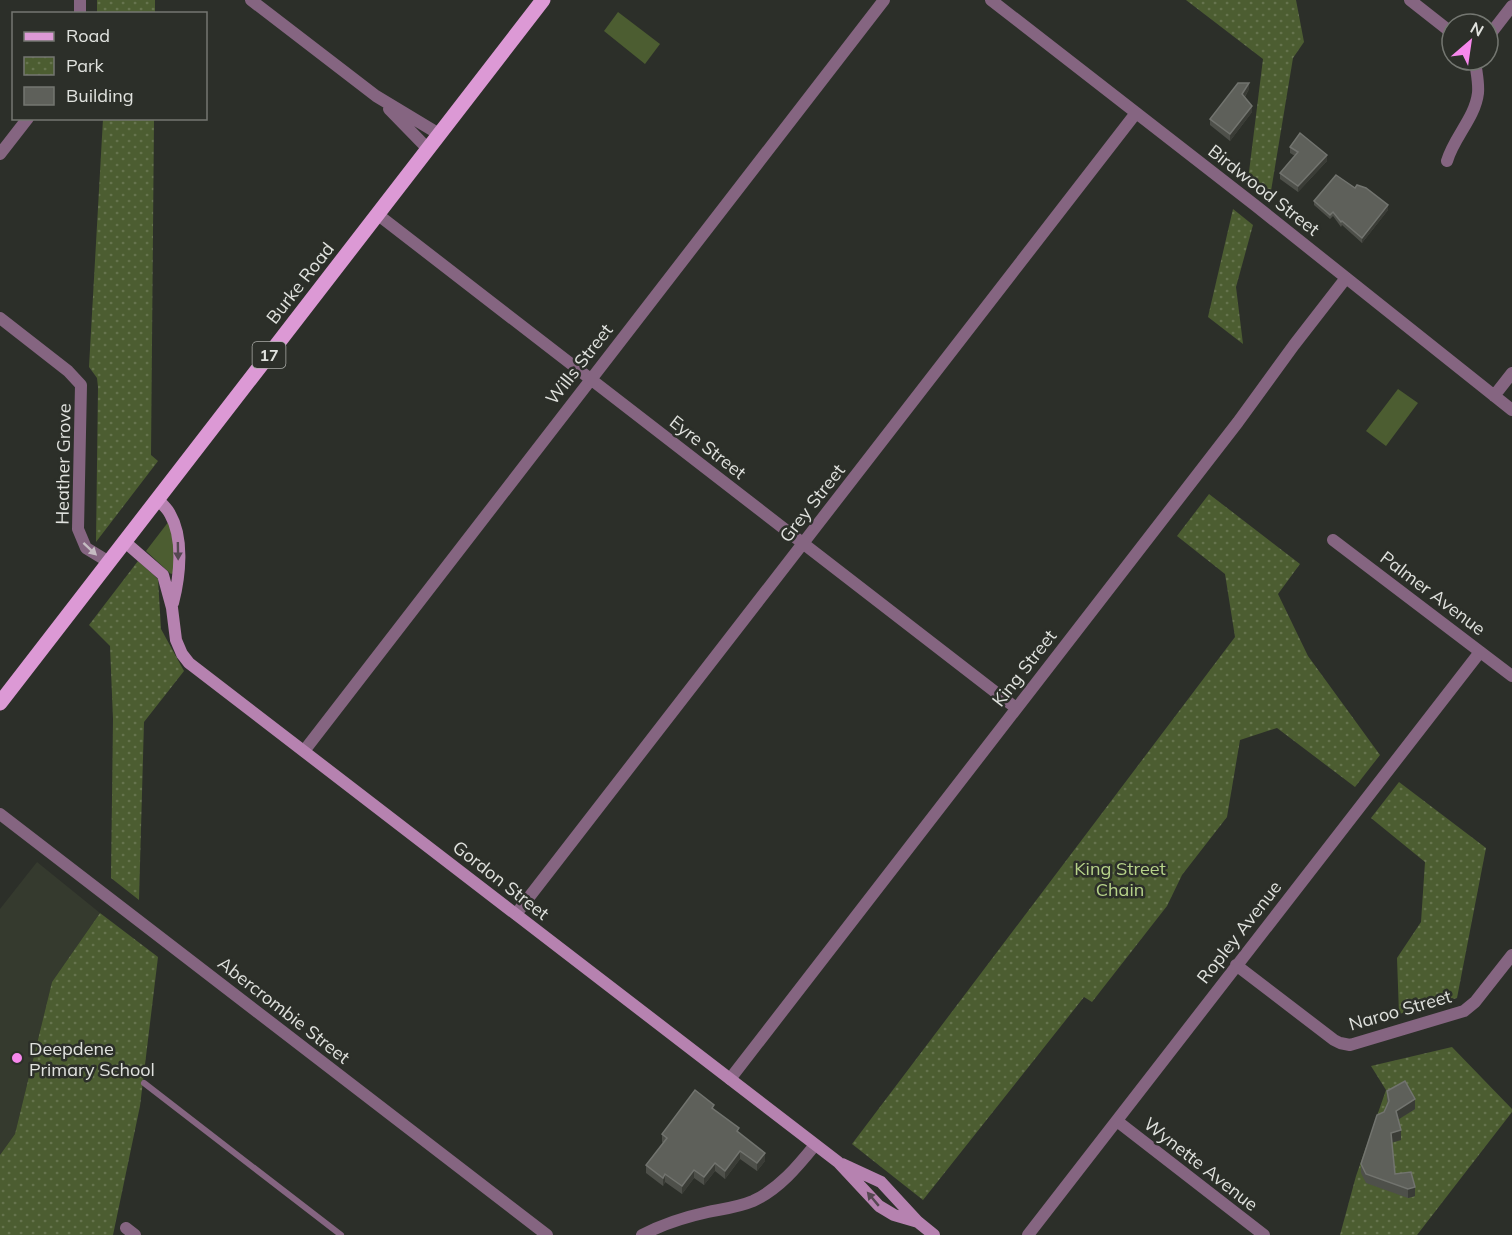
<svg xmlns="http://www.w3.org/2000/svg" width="1512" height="1235" font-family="Mulish,sans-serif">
	<defs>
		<pattern id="park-dots" width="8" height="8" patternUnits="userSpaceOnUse" patternTransform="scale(1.5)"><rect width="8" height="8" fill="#4c5d31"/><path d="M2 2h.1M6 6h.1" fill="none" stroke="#66744e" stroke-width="1.8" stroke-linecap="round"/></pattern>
	</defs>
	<rect width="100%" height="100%" fill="#2c2f29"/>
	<path fill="#353a2e" d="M37,862l63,51 -48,69 -37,152 -15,21v-246z"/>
	<path fill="#4c5d31" d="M618,12l42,32 -15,20 -41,-33z
		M1398,389l20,14 -32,43 -20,-15z
		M169,521l5,19v33l-3,1 -25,-23z"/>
	<path fill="url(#park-dots)" d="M97,0h58v13h-58z
		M1186,0h110l8,42 -11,16 -23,139 -22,-17 15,-121z
		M103,119h51l-3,336 7,6 -62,81 2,-155 -1,-9 -8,-11z
		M1233,209l20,16 -17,62 7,57 -35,-27z
		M1209,494l91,70 -22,30 30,62 72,99 -25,32 -78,-59 -37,12 -13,77 -45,58 -15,31 -75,96 -8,-5 -161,203 -71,-56 383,-507 -10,-63 -48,-38z
		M138,561l20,18 3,50 23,42 -40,51 -5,178 -28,-22 2,-159 -3,-73 -21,-21z
		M1399,782l87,66 -29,150 -58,16 -2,-56 24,-36 4,-60 -54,-44z
		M100,913l58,44 -18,149 -27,129h-113v-80l15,-21 37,-152z
		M1452,1047l60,62v3l-95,123h-77l16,-59 30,-86 -15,-24z"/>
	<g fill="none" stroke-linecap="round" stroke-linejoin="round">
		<path stroke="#856581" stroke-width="6" d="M144,1083l197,152"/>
		<path stroke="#856581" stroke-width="12" d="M251,0l125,96 63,38
			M991,0l265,206 256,204
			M1410,0l42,33
			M80,14v-14
			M1488,37l24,-31
			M389,109l39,40
			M0,154l28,-36
			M1447,161c7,-24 28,-43 31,-68 1,-11 -2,-22 -3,-33
			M377,214l639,494
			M0,318l68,53 13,14 -3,144 8,19 23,14
			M1494,396l18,-23
			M1333,540l179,136
			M304,751l580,-751
			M0,814l547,421
			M516,914l620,-801
			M1236,965l98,75 6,3 10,2 114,-34 11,-9 37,-47
			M730,1079l508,-657 56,-77 52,-67
			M1117,1121l147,114
			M126,1228l9,7
			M642,1235c21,-11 43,-18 66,-23 15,-3 31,-5 45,-11 26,-12 45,-35 62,-56
			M1028,1235l452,-583"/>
		<path stroke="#b682b0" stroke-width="12" d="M157,499c5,5 10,9 13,15 14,24 10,62 3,89
			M125,542l38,33 9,33 4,32 6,14 7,9 649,499 41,44 15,9 24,7
			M842,1164l39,18 37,40 16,13"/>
		<path stroke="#dc99d5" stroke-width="15" d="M0,703l543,-703"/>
	</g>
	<path fill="#4e504a" d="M1249,89l-4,8 7,15 -22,29 -20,-16v-6z
		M1290,147l37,14 -29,31 -18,-13v-6l15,-17 -5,-3z
		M1314,201l74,9 -26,33 -20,-18 -1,2 -8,-11 -3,3 -16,-14z
		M1387,1091l28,18 -17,10 3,21 -9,2 3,32 20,22 -7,2 -42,-15 -5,-10v-9l27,-60 -1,-4z
		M714,1110l25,23 26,28 -8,10 -17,-12 -15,20 -10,-8 -11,14 -10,-7 -12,16 -17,-12 -2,4 -17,-13v-8l17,-22 -1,-1v-8z"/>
	<path fill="#3a3c36" d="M1249,83v6l-7,12v-7z
		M1252,106v6l-22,29v-7z
		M1327,155v6l-29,31v-6z
		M1388,205v5l-26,33v-5z
		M1415,1099v10l-19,12v-10z
		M1401,1130v10l-10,3v-10z
		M740,1151v8l-15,20v-8z
		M765,1153v8l-8,10v-8z
		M715,1163v8l-11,14v-8z
		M694,1170v8l-12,16v-8z
		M665,1174v8l-2,4v-8z
		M1415,1187v9l-7,2v-9z"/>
	<path fill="#5e605a" stroke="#72746f" stroke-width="1.5" d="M1238,83h11l-7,11 10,12 -22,28 -20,-15z
		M1300,133l27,22 -29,31 -18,-13 18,-21 -8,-5z
		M1336,175l19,13 2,-3 9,3 22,17 -26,33 -20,-17 -1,1 -8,-10 -3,3 -16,-14z
		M1405,1081l10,18 -19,12 5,19 -10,3 4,41 16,-2 4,15 -7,2 -42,-15 -5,-10 16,-49 7,-3 5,-11 -2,-10z
		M695,1090l19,15 -2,3 27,20 -2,3 28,22 -8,10 -17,-12 -15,20 -10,-8 -11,14 -10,-7 -12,16 -17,-12 -2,4 -17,-13 21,-27 -5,-4z"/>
	<defs><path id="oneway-solid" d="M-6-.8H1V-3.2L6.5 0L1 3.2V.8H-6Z" transform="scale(1.5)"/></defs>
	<use fill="#c5bcc2" href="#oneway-solid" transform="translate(90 549) rotate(43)"/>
	<g fill="#554852">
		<use href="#oneway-solid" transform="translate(178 551) rotate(89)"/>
		<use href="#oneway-solid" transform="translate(873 1199) rotate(-130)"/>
	</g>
	<circle fill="#f788ec" stroke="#2c2f29" stroke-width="2" cx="17" cy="1058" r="6"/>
	<g text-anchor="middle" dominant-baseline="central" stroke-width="5" stroke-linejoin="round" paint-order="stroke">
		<rect fill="#2c2f29" stroke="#aaaca8" stroke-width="1.5" x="252.5" y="342" width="33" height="26" rx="4.5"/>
		<g font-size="16" font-weight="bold" fill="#e0e2de">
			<text x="269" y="355">17</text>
		</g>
		<g font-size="18" fill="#e0e2de" stroke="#2c2f29">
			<text transform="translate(1264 190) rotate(38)">Birdwood Street</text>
			<text transform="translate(300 283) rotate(-52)">Burke Road</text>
			<text transform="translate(579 364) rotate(-52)">Wills Street</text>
			<text transform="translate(708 447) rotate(38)">Eyre Street</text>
			<text transform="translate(63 464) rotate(-89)">Heather Grove</text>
			<text transform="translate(812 503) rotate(-52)">Grey Street</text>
			<text transform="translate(1433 593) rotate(37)">Palmer Avenue</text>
			<text transform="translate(1024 668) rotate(-52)">King Street</text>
			<text transform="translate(501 880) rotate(38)">Gordon Street</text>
			<text transform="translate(1239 932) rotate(-52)">Ropley Avenue</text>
			<text transform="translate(284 1010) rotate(38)">Abercrombie Street</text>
			<text transform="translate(1400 1010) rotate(-16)">Naroo Street</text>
			<text transform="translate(1201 1164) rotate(38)">Wynette Avenue</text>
		</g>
		<g font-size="18" fill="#b7d38a" stroke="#2c2f29">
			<text x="1120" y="868">King Street<tspan x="1120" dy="21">Chain</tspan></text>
		</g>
		<g font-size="18" fill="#e0e2de" stroke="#2c2f29" text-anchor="start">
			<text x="29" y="1048">Deepdene<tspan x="29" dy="21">Primary School</tspan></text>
		</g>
	</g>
	<rect x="12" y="12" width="195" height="108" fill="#2c2f29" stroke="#747771" stroke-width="1.5"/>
	<rect x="24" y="32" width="30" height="9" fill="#dc99d5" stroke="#747771" stroke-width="1.5"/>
	<text x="66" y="42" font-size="18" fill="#e0e2de">Road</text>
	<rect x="24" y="57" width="30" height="18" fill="url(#park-dots)" stroke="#747771" stroke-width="1.5"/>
	<text x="66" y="72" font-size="18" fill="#e0e2de">Park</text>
	<rect x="24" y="87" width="30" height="18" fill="#5e605a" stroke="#747771" stroke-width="1.5"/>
	<text x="66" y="102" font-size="18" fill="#e0e2de">Building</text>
	<g transform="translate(1470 42) rotate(29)"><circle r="28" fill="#2c2f29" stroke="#747771" stroke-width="1.5"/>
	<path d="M0-4.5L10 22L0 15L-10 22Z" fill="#f788ec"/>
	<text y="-9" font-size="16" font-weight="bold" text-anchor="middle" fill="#e0e2de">N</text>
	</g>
</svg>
